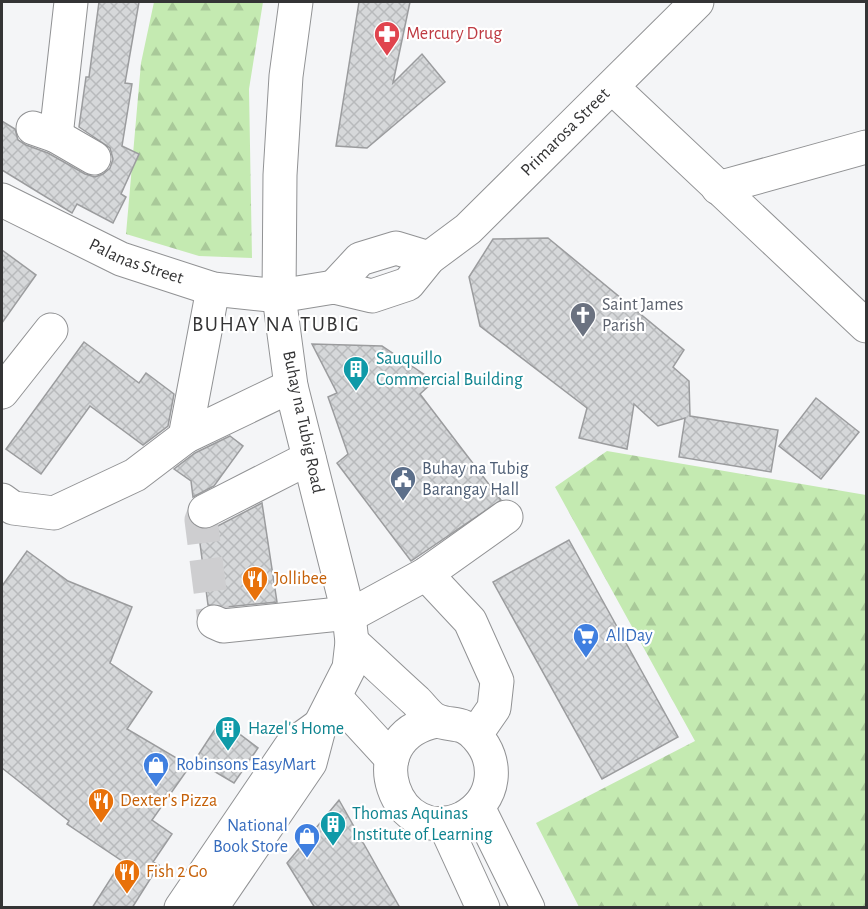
<svg xmlns="http://www.w3.org/2000/svg" width="868" height="909" font-family="'Alegreya Sans',sans-serif">
	<defs>
		<pattern id="forest-firs" width="22" height="20" patternUnits="userSpaceOnUse" patternTransform="scale(1.5)"><rect width="22" height="20" fill="#c4eab1"/><path d="M5 1l3.5 6h-7zM16 11l3.5 6h-7z" fill="#a9c999"/></pattern>
		<pattern id="building-cross-hatch" width="8" height="8" patternUnits="userSpaceOnUse" patternTransform="scale(1.5)"><rect width="8" height="8" fill="#d6d8da"/><path d="M0 0l8 8M0 8l8-8" fill="none" stroke="#b8babc"/></pattern>
	</defs>
	<rect width="100%" height="100%" fill="#f4f5f7"/>
	<path fill="url(#forest-firs)" d="M154,2h109l-14,87 3,169 -53,-2 -73,-22 15,-171z
		M607,451l259,44v412h-287l-43,-84 159,-82 -140,-254z"/>
	<path fill="url(#building-cross-hatch)" stroke="#9b9c9e" stroke-width="1.5" d="M99,2h40l-14,81 7,1 -10,62 17,8 -18,40 5,3 -13,26 -36,-19 -5,9 -70,-43v-49l13,8 3,11 8,5 22,8 37,21 10,3 8,-3 7,-6 3,-9 -3,-11 -31,-21 7,-50h3z
		M359,2h51l-17,81 29,-29 23,28 -78,66 -31,-2z
		M548,238l136,112 -11,17 16,14 1,35 88,14 -7,42 -92,-15 6,-39 -27,8 -24,-22 -7,45 -48,-11 8,-30 -107,-82 -11,-49 24,-38z
		M2,250l34,25 -34,48z
		M84,342l55,41 7,-10 28,21 -6,32 -25,19 -53,-39 -49,68 -35,-25z
		M312,344l70,2 52,35 -14,13 81,106 -90,61 -74,-98 11,-9 -20,-57 9,-4z
		M816,398l43,34 -38,47 -42,-33z
		M230,436l13,10 -29,40 -21,11 -2,-16 -17,-12 21,-16z
		M262,503l15,99 -51,5 -18,-2 -10,-77h16z
		M569,540l109,197 -76,42 -109,-197z
		M27,551l41,30 64,26 -22,56 42,29 -25,37 63,37 -38,54 20,14 -19,28 6,3 -27,43h-40l30,-47 -55,-37 2,-3 -67,-53v-182z
		M221,720l37,28 -24,35 -39,-23z
		M339,800l13,23 48,85h-85l-28,-45z"/>
	<g fill="none" stroke-linecap="round" stroke-linejoin="round">
		<path stroke="#ceced0" stroke-width="33" stroke-dasharray="33 16" stroke-linecap="butt" d="M205,511l-4,9 13,102"/>
		<g stroke="#919294" stroke-width="35">
			<g id="minor">
				<path d="M612,87l254,239"/>
				<path d="M33,128l23,8 15,-134"/>
				<path d="M56,136l38,22"/>
				<path d="M718,188l148,-41"/>
				<path d="M334,287l26,-28 36,-11 33,10"/>
				<path id="s1" d="M279,296l55,-9 38,9 36,-12 21,-26 39,-29 229,-227"/>
				<path d="M2,392l49,-62"/>
				<path d="M185,437l28,-148"/>
				<path d="M2,500l11,8 41,5 81,-38 50,-38 106,-51"/>
				<path d="M205,511l104,-53"/>
				<path d="M426,574l44,47 27,60 -3,27 -18,26"/>
				<path d="M349,616l77,-42 80,-57"/>
				<path d="M214,622l9,4 126,-13"/>
				<path d="M352,642c22,20 43,40 64,59 6,6 13,16 20,19 15,7 27,0 41,17 10,11 16,26 14,42 -2,17 -13,31 -28,39 -67,32 -109,-80 -27,-97"/>
				<path d="M336,698l56,61"/>
				<path d="M478,807l50,101"/>
				<path d="M444,823l39,85"/>
			</g>
		</g>
		<g stroke="#919294" stroke-width="35">
			<g id="major">
				<path id="s2" d="M2,200l119,59 92,30 66,7"/>
				<path d="M181,908l110,-162 29,-21"/>
				<path d="M211,908l99,-145 10,-38 29,-57 3,-26 -3,-26 -58,-230 -12,-90 1,-121 6,-99 10,-74"/>
			</g>
		</g>
		<use href="#minor" stroke="#fff" stroke-width="33"/>
		<use href="#major" stroke="#fff" stroke-width="33"/>
	</g>
	<defs>
		<g id="pharmacy-pin" transform="scale(1.35)"><path d="M0 17L-7.5 6A9.5 9.5 0 1 1 7.5 6Z" fill="#e0444e" stroke="#fff"/><path d="M-2-6h4v4h4v4h-4v4h-4v-4h-4v-4h4Z" fill="#fff"/></g>
		<g id="church-pin" transform="scale(1.35)"><path d="M0 17L-7.5 6A9.5 9.5 0 1 1 7.5 6Z" fill="#6b7280" stroke="#fff"/><path d="M-1.2-6h2.4v3.5h3.3v2.4h-3.3V6h-2.4V-.1h-3.3v-2.4h3.3Z" fill="#fff"/></g>
		<g id="building-pin" transform="scale(1.35)"><path d="M0 17L-7.5 6A9.5 9.5 0 1 1 7.5 6Z" fill="#0f9aa8" stroke="#fff"/><path d="M-4-6H4V6H1V3H-1V6H-4ZM-2.5-4.3h1.7v1.8h-1.7ZM.8-4.3h1.7v1.8H.8ZM-2.5-1h1.7V.8h-1.7ZM.8-1h1.7V.8H.8Z" fill="#fff"/></g>
		<g id="civic-pin" transform="scale(1.35)"><path d="M0 17L-7.5 6A9.5 9.5 0 1 1 7.5 6Z" fill="#5c6f8a" stroke="#fff"/><path d="M-.6-6.5H3V-4.5H.6V-3L4-1V1h2V6H-6V1h2V-1L-.6-3ZM-1.2 2.5V6h2.4V2.5Z" fill="#fff"/></g>
		<g id="restaurant-pin" transform="scale(1.35)"><path d="M0 17L-7.5 6A9.5 9.5 0 1 1 7.5 6Z" fill="#e8710a" stroke="#fff"/><path d="M-5-6h1v4h1v-4h1v4h1v-4h1v5L-1.5 .5V6h-2V.5L-5-1ZM5-6V6H3V1.5H1.5Q1.5-4 5-6Z" fill="#fff"/></g>
		<g id="supermarket-pin" transform="scale(1.35)"><path d="M0 17L-7.5 6A9.5 9.5 0 1 1 7.5 6Z" fill="#3f7fe0" stroke="#fff"/><path d="M-6-5.5h2.5l.6 2H6L4.5 2H-2.5L-4.4-4H-6ZM-1.5 3.2a1.3 1.3 0 1 0 .1 0ZM3 3.2a1.3 1.3 0 1 0 .1 0Z" fill="#fff"/></g>
		<g id="shop-pin" transform="scale(1.35)"><path d="M0 17L-7.5 6A9.5 9.5 0 1 1 7.5 6Z" fill="#3f7fe0" stroke="#fff"/><path d="M-5-2.5h2.3a2.7 3.5 0 0 1 5.4 0H5L5.5 6h-11ZM-1.5-2.5h3a1.5 2.3 0 0 0-3 0Z" fill="#fff"/></g>
	</defs>
	<g fill-rule="evenodd">
		<use href="#pharmacy-pin" x="387" y="34"/>
		<use href="#church-pin" x="583" y="315"/>
		<use href="#building-pin" x="356" y="369"/>
		<use href="#civic-pin" x="403" y="479"/>
		<use href="#restaurant-pin" x="255" y="579"/>
		<use href="#supermarket-pin" x="586" y="636"/>
		<use href="#building-pin" x="228" y="729"/>
		<use href="#shop-pin" x="156" y="765"/>
		<use href="#restaurant-pin" x="101" y="801"/>
		<use href="#building-pin" x="333" y="824"/>
		<use href="#shop-pin" x="307" y="836"/>
		<use href="#restaurant-pin" x="127" y="872"/>
	</g>
	<g text-anchor="middle" dominant-baseline="central" stroke-width="4.5" stroke-linejoin="round" paint-order="stroke">
		<g font-size="18" fill="#be3a42" stroke="#fff" text-anchor="start">
			<text x="406" y="34">Mercury Drug</text>
		</g>
		<g font-size="18" fill="#343435" stroke="#fff">
			<text stroke="none"><textPath href="#s1" startOffset="352">Primarosa Street</textPath></text>
			<text stroke="none"><textPath href="#s2" startOffset="148">Palanas Street</textPath></text>
			<text transform="translate(303 422) rotate(78)">Buhay na Tubig Road</text>
		</g>
		<g font-size="18" fill="#5b616d" stroke="#fff" text-anchor="start">
			<text x="602" y="305">Saint James<tspan x="602" dy="21">Parish</tspan></text>
		</g>
		<g font-size="18" fill="#0d838f" stroke="#fff" text-anchor="start">
			<text x="376" y="359">Sauquillo<tspan x="376" dy="21">Commercial Building</tspan></text>
			<text x="248" y="729">Hazel's Home</text>
			<text x="352" y="814">Thomas Aquinas<tspan x="352" dy="21">Institute of Learning</tspan></text>
		</g>
		<g font-size="18" fill="#4e5e75" stroke="#fff" text-anchor="start">
			<text x="422" y="469">Buhay na Tubig<tspan x="422" dy="21">Barangay Hall</tspan></text>
		</g>
		<g font-size="18" fill="#c56008" stroke="#fff" text-anchor="start">
			<text x="274" y="579">Jollibee</text>
			<text x="120" y="801">Dexter's Pizza</text>
			<text x="146" y="872">Fish 2 Go</text>
		</g>
		<g font-size="18" fill="#366cbe" stroke="#fff" text-anchor="start">
			<text x="606" y="636">AllDay</text>
			<text x="176" y="765">Robinsons EasyMart</text>
			<text x="288" y="826" text-anchor="end">National<tspan x="288" dy="21">Book Store</tspan></text>
		</g>
		<g font-size="21" letter-spacing="1.5" fill="#343435" stroke="#fff">
			<text x="276" y="324">BUHAY NA TUBIG</text>
		</g>
	</g>
	<rect width="868" height="909" fill="none" stroke="#343435" stroke-width="6"/>
</svg>
